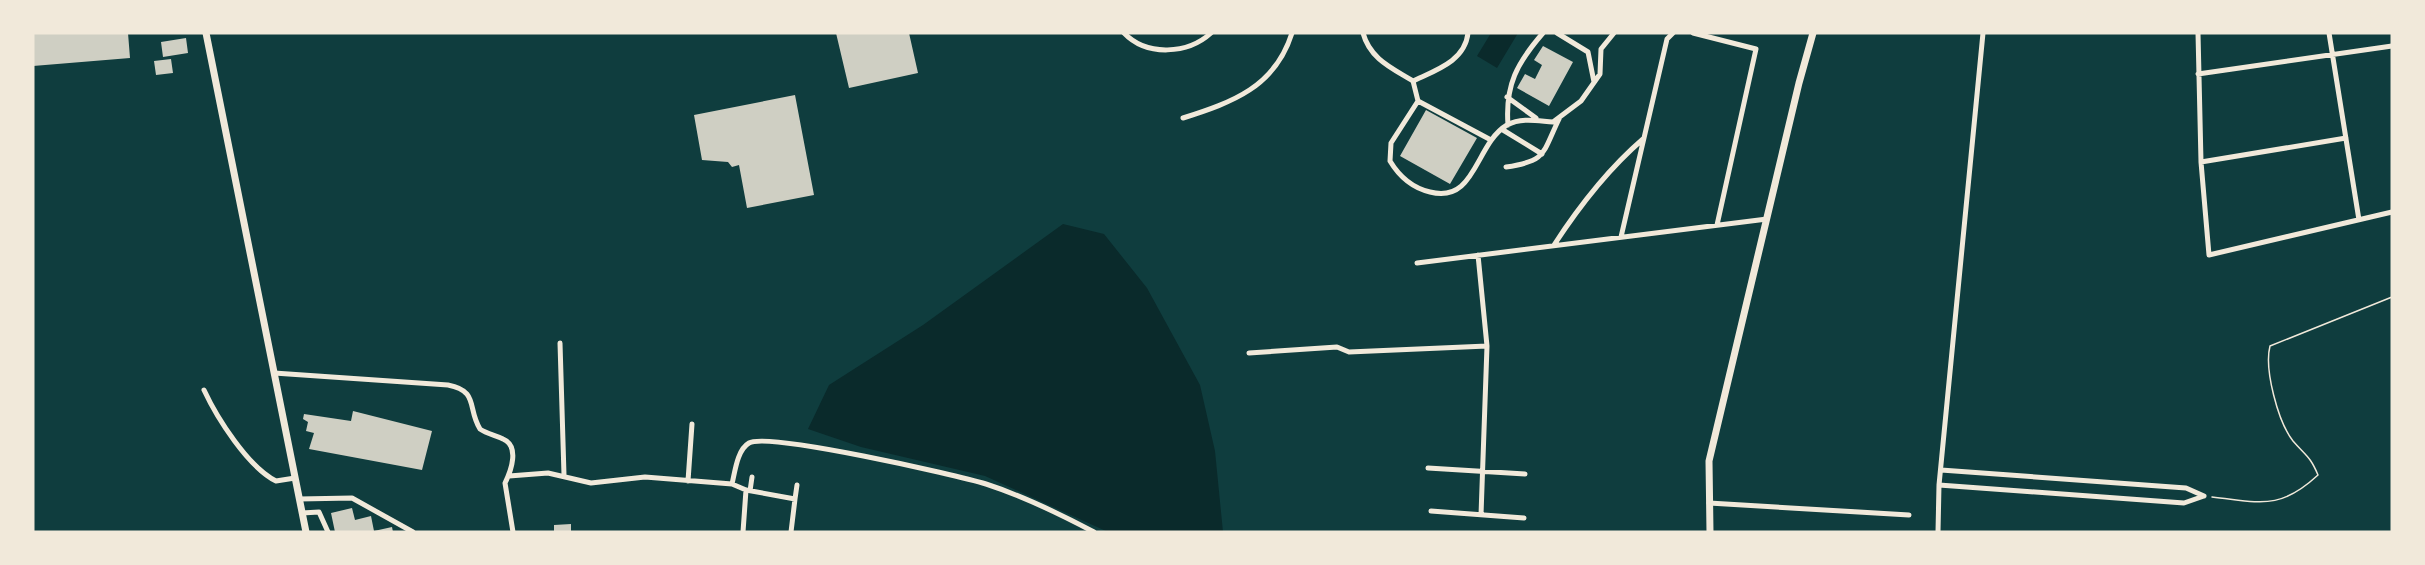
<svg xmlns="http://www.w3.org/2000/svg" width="2425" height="565" font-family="Quicksand,sans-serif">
	<rect width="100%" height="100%" fill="#0f3d3e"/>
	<path fill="#0a2a2b" d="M1491,33h27l-21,35 -20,-12z
		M1063,224l41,10 43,54 53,97 15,66 8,81h-115l-123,-56 -124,-29 -53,-18 21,-44 94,-60z"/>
	<path fill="#cfcfc3" d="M33,33h95l2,25 -97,8z
		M836,33h73l9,40 -69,15z
		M186,38l2,15 -25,4 -2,-15z
		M1543,46l30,16 -24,44 -32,-18 8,-14 10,5 7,-14 -8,-5z
		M171,59l2,14 -17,2 -2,-14z
		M795,95l19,100 -67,13 -8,-43 -7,2 -4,-5 -26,-2 -8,-45z
		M1426,110l51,28 -27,46 -50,-28z
		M353,411l79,20 -10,39 -113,-21 5,-16 -8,-2 2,-9 -5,-3 1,-5 47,7z
		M352,508l3,12 16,-4 3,15 18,-4 1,5h-58l-4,-19z
		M571,524v8h-17v-7z"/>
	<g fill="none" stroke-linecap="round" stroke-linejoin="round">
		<path stroke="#f1e9da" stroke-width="1.5" d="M2212,497c48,5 67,14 106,-22 -8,-19 -12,-19 -25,-34 -15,-19 -29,-72 -23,-95l122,-49"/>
		<path stroke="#f1e9da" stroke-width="5" d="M1124,33c23,24 64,21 87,0
			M1363,33c7,26 29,35 50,48l5,20 -27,42 -1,18c9,15 23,27 40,31 46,12 45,-48 77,-67 15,-8 31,-4 46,-3l28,-21 19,-27 1,-25 13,-16
			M1557,33l31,19 6,30
			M1693,33l63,16 -39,176
			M2198,33l3,129 8,93 183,-43
			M2329,33l30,187
			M2198,74l194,-28
			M1413,81c23,-11 52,-20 55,-48
			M1507,97l29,21
			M1418,101l73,39
			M1183,118c50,-16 92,-31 109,-85
			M1508,125c-3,-40 9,-62 35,-92
			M1503,130l39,24
			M2201,162l145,-24
			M1506,167c41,-6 36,-13 53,-48
			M1621,237l46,-198 6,-6
			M1554,245c26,-40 53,-75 89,-106
			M1417,263l350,-44
			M560,343l4,132
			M1249,353l88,-6 12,5 138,-6 -9,-91
			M274,373l174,12c31,6 19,23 32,44 7,5 15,6 23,10 17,7 8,32 2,44l8,49
			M204,390c13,28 44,77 72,91l19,-3
			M1428,468l97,6
			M1941,470l245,18 18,8
			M509,476l39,-3 43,10 54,-6 87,7c3,-12 5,-34 17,-41 18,-11 208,32 237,41 37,12 74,30 108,48
			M688,481l4,-57
			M732,484l14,6 49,9 -4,33
			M1939,485l245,18 20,-7
			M750,491l2,-14
			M299,499l53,-1 61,34
			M795,499l2,-14
			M1709,503l200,12
			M1431,511l93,7
			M302,513l17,-1 9,20
			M1481,515l6,-169
			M743,532l3,-42
			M1938,532l1,-47 44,-452"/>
		<path stroke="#f1e9da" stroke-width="7" d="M206,33l100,499
			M1710,532l-1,-71 90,-378 14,-50"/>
	</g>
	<rect width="2425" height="565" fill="none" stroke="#f1e9da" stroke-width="69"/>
</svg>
